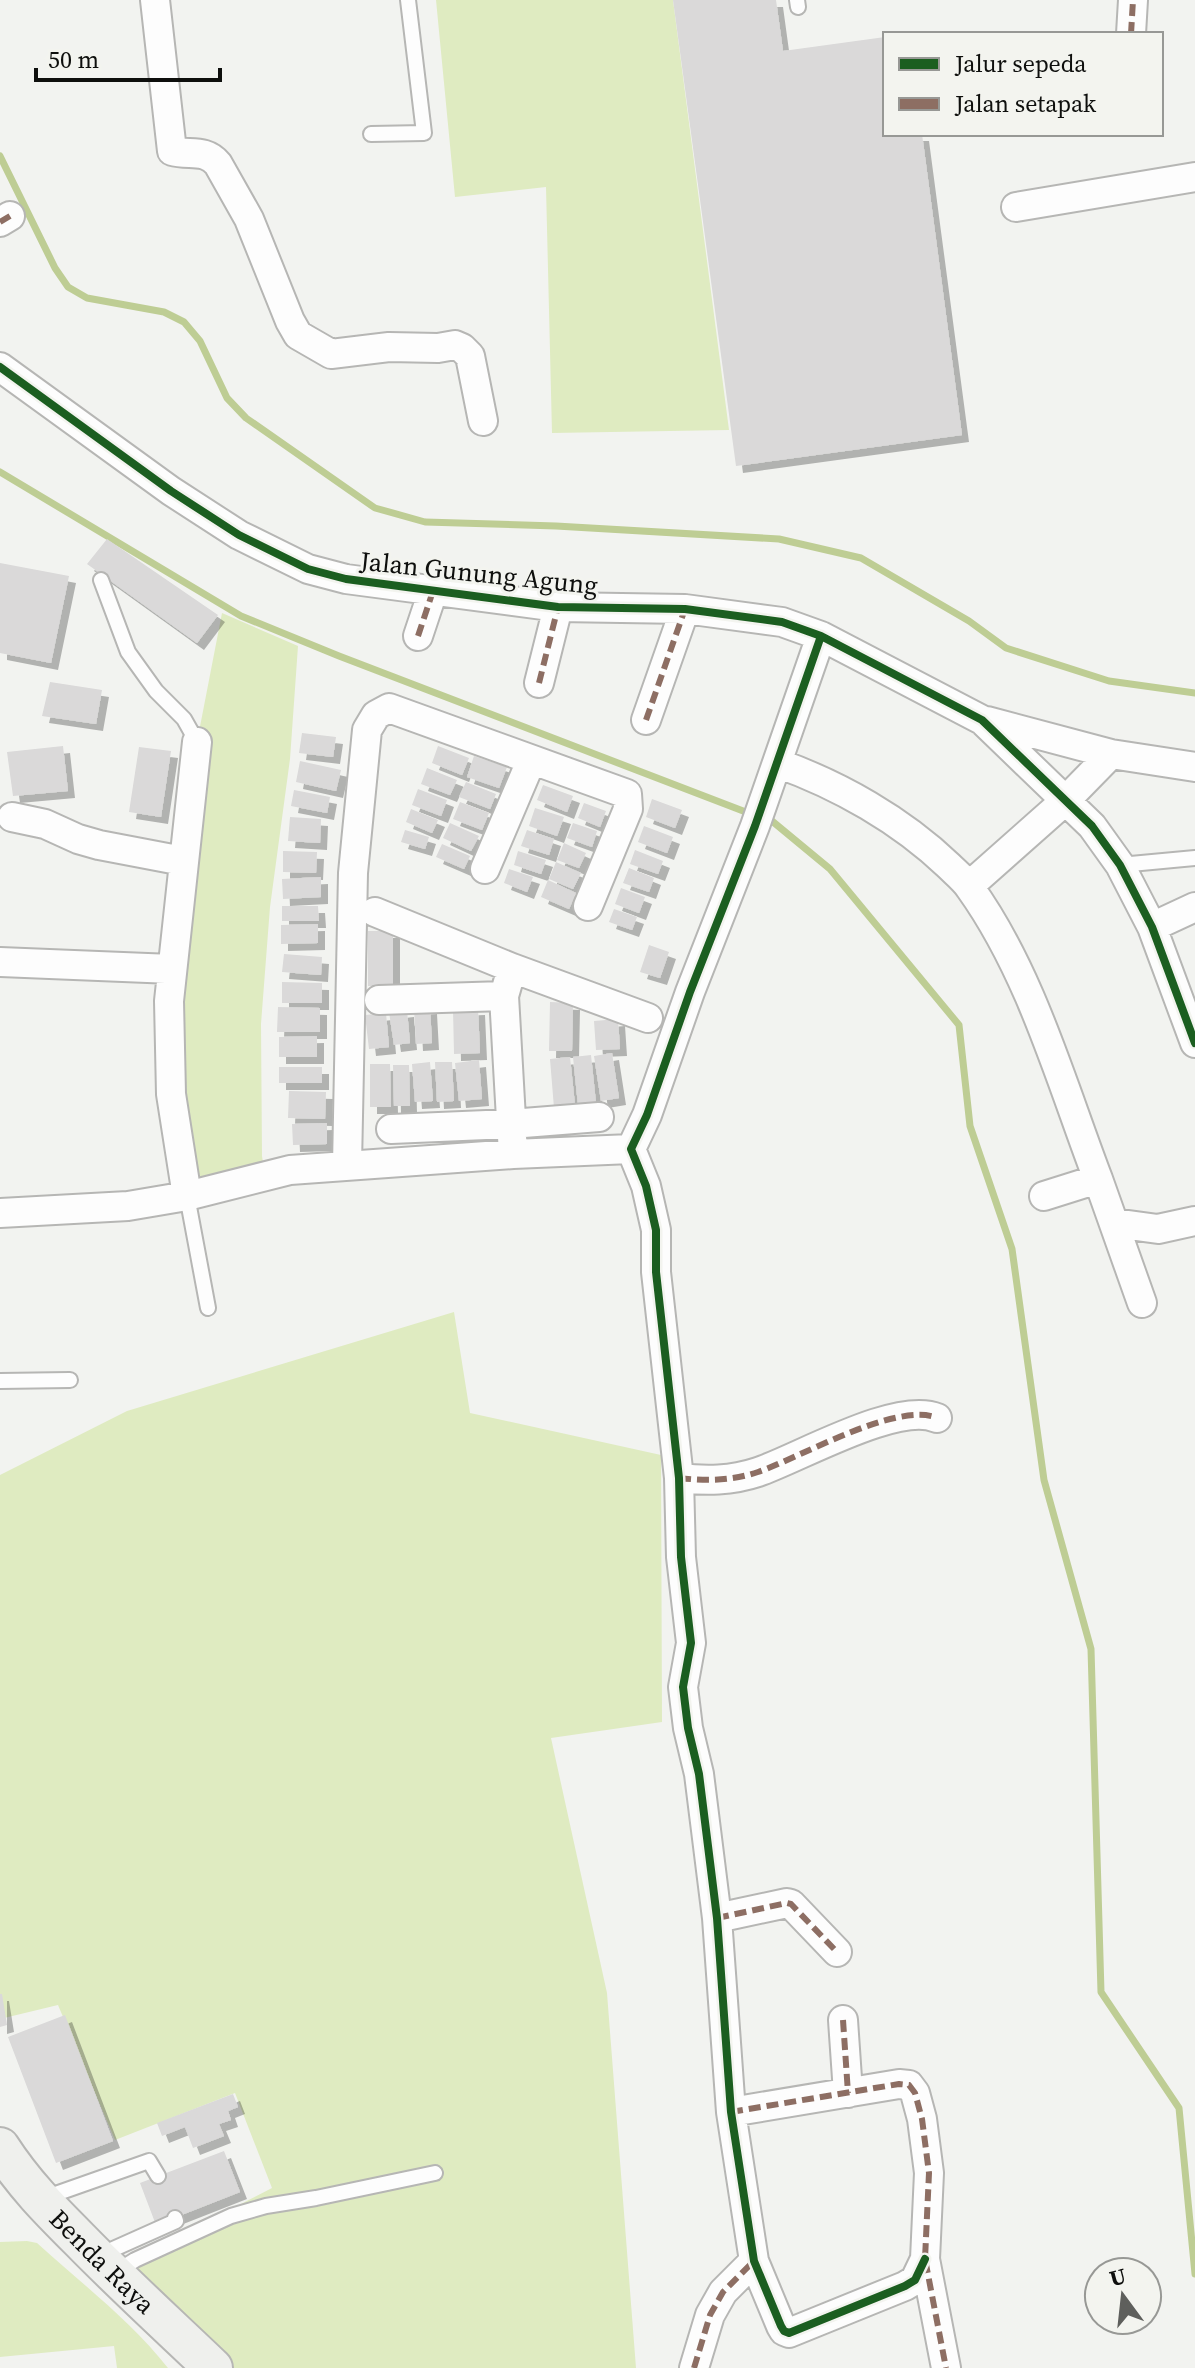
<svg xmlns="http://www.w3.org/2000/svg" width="1195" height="2368" font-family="'Source Serif 4',serif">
	<defs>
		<filter id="shadow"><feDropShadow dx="7" dy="7" stdDeviation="0" flood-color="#0004"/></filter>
	</defs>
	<rect width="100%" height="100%" fill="#f2f3f0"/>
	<path fill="#dfebc1" d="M436,0h237l56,430 -177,3 -6,-246 -91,10z
		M222,613l76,33 -8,113 -20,148 -9,117 1,132 3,20 -78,20 -16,-102 26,-352z
		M454,1312l16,101 191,42 1,267 -111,16 56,255 29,375h-411l-111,-99 158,-81 -37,-95 -120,47 -57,-135 -58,14v-544l127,-64z
		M27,2241l10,2c44,40 94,78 131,125h-51l-3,-22 -114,11v-115z"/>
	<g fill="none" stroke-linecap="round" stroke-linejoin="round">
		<path stroke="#becd94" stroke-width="7" d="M0,156l55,112 13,19 19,11 77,14 20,10 16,19 27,57 19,20 129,90 50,14 131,4 223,13 82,19 108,63 37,27 103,33 86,12
			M0,472l241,144 98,40 412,158
			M763,818l9,3 58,48 129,156 11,101 42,123 32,231 47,169 10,343 78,116 16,166"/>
	</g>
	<path fill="#dad9d9" filter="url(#shadow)" d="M673,0h103l7,51 102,-14v97h37l40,301 -226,31z
		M107,539l111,76 -21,28 -110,-79z
		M0,563l69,13 -18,87 -51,-10z
		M50,682l52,8 -6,34 -54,-8z
		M302,733l34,4 -3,20 -34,-4z
		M63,746l5,45 -55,5 -6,-44z
		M438,746l31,12 -7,17 -30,-12z
		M139,747l32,4 -10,66 -32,-5z
		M474,756l33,11 -8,21 -32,-11z
		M300,761l41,9 -5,21 -40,-9z
		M427,768l30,12 -7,15 -29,-11z
		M466,782l30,12 -6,15 -31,-12z
		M543,785l30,11 -6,16 -30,-12z
		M418,789l29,11 -6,16 -29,-11z
		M294,790l36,7 -3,16 -36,-7z
		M652,799l30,11 -7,18 -29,-11z
		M460,802l29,11 -7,17 -29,-11z
		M584,803l22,8 -6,16 -22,-9z
		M535,808l29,9 -7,19 -28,-10z
		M411,809l27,11 -6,13 -26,-11z
		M290,817l31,2 -1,24 -32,-2z
		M450,823l29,13 -8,15 -28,-13z
		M573,823l24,8 -5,16 -25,-9z
		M644,826l29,11 -6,16 -29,-11z
		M405,830l24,7 -4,12 -24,-7z
		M527,830l27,9 -5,16 -28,-9z
		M564,843l22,10 -7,15 -22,-8z
		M442,844l28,12 -6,13 -28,-12z
		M635,850l28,11 -5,13 -28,-10z
		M283,851l34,1 -1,21 -33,-1z
		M518,851l28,9 -5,14 -27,-9z
		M556,862l25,11 -8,16 -24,-10z
		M629,868l25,10 -5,14 -26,-9z
		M509,869l24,8 -6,15 -23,-9z
		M321,877v20l-38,2 -1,-20z
		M548,880l28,13 -7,16 -28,-12z
		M621,888l24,9 -6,16 -24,-9z
		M282,906h36l1,15h-37z
		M614,909l23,8 -5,13 -23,-8z
		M318,924v19l-37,1v-19z
		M368,931h25v55h-25z
		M649,945l20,7 -9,26 -20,-6z
		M284,954l38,3 -1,18 -39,-3z
		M282,982l40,1v20h-40z
		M550,1002l23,1 -1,48h-23z
		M278,1007l42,1v24h-43z
		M430,1007l2,36 -16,1 -2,-36z
		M478,1008l2,45 -26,1 -1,-45z
		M407,1010l3,33 -16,2 -5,-33z
		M386,1013l3,34 -20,2 -4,-34z
		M618,1019l2,30 -24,1 -2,-29z
		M317,1036v21h-38v-20z
		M612,1053l7,45 -18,3 -7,-45z
		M591,1055l5,48 -18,2 -5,-48z
		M570,1057l5,48 -21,3 -4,-49z
		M479,1060l3,39 -23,2 -4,-38z
		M430,1062l3,39 -18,1 -3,-38z
		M435,1062h17l2,39 -17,1z
		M370,1064h20l1,43h-21z
		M393,1065h16l1,41h-16z
		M279,1067h43v16h-43z
		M289,1091l37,1 -1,27 -37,-1z
		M327,1123v21l-34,1 -1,-21z
		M0,1994h2l5,31 -7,2z
		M65,2015l48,126 -57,22 -48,-126z
		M233,2094l5,13 -10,4 3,9 -12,4 5,12 -31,12 -8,-21 -23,9 -5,-13z
		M224,2151l16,41 -84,33 -16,-42z"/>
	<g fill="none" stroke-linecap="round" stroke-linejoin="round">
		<g stroke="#b6b6b4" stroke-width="18">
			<path id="lane" d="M797,0l1,7
				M371,134l53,-1 -16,-133
				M101,580l27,72 28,39 28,28 13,23
				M1120,865l75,-7
				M187,1196l21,112
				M0,1381l70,-1
				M44,2198l105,-37 9,15
				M100,2255l76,-34 -1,-3
				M116,2272l19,-12 96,-44 35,-10 50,-8 119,-25"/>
		</g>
		<g stroke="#b6b6b4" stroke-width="32">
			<path id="street" d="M155,0l17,151c17,5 33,-3 46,13l31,55 41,102 8,14 33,19 58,-7 49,1 17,-3 7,3 8,8 13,65
				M1131,34l2,-34
				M1016,207l179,-30
				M0,222l10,-6
				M0,367l171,124 68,44 69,34 38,10 212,28 127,2 97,13 39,14 161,84 110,106 28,39 32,62 43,116
				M418,636l15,-45
				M821,636l-66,190 -65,166 -43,123 -16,34 15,37 10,44v42l23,206 2,79 10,86 -8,44 5,41 11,46 18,144 14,194 23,149 27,65 3,5 5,2 116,-47 10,-6 10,-21
				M539,683l19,-76
				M646,720l39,-111
				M987,721l124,33 84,13
				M777,763c62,22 124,57 172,103 7,7 16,14 21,22 61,85 91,194 128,291l-54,17
				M12,817l33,7 33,15 21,6 84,16
				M485,869l46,-108
				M969,886l97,-86 45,-46
				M375,912l137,56
				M1152,927l43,-20
				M0,962l172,7
				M379,1000l125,-4
				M391,1129l120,-5 88,-7
				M513,1154l-9,-158 8,-28 136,50
				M347,1165l6,-292 14,-143 9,-15 13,-7 238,86 1,15 -40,97
				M1098,1179l44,124
				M187,1196l-16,-102 -2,-93 28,-259
				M0,1213l128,-7 59,-10 103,-26 223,-16 118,-5
				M1114,1223l44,6 37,-8
				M679,1478c27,3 52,3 79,-6 41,-14 139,-71 179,-54
				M717,1918l70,-15 4,1 46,48
				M843,2020l5,73
				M731,2112l168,-28 10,1 6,8 7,26 7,54 -4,86 21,109
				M694,2368l16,-53 13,-23 31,-31"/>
		</g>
		<g stroke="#b6b6b4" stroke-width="42">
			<g id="secondary">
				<path id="s1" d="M0,2147c24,37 49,62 80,93 43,44 88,85 133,128"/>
			</g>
		</g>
		<use href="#lane" stroke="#fdfdfd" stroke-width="14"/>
		<use href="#street" stroke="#fdfdfd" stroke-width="28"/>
		<use href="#secondary" stroke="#eff0ed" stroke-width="38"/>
		<path stroke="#8d6e63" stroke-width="6" stroke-dasharray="12 6" stroke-linecap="butt" d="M1131,34l2,-34
			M0,222l10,-6
			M418,636l15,-45
			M539,683l19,-76
			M646,720l39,-111
			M679,1478c27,3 52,3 79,-6 41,-14 139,-71 179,-54
			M717,1918l70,-15 4,1 46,48
			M843,2020l5,73
			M731,2112l168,-28 10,1 6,8 7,26 7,54 -4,86 21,109
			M694,2368l16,-53 13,-23 31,-31"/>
		<g stroke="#f3f4ef" stroke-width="13">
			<path id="cycleway" d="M0,367l171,124 68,44 69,34 38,10 212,28 127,2 97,13 39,14 161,84 110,106 28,39 32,62 43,116
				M821,636l-66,190 -65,166 -43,123 -16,34 15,37 10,44v42l23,206 2,79 10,86 -8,44 5,41 11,46 18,144 14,194 23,149 27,65 3,5 5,2 116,-47 10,-6 10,-21"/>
		</g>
		<use href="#cycleway" stroke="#1b5e20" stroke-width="8"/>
	</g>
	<g text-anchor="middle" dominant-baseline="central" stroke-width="6" stroke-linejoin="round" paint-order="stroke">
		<g font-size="26" fill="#0e0f0d" stroke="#f3f4ef">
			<text transform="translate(479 573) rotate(6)">Jalan Gunung Agung</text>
			<text stroke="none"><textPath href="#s1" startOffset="154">Benda Raya</textPath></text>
		</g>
	</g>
	<rect x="883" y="32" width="280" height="104" fill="#f3f4ef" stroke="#979895" stroke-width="2"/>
	<rect x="899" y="58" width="40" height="12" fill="#1b5e20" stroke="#979895" stroke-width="2"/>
	<text x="955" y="72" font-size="24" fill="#0e0f0d">Jalur sepeda</text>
	<rect x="899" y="98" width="40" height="12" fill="#8d6e63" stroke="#979895" stroke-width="2"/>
	<text x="955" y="112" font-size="24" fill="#0e0f0d">Jalan setapak</text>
	<g transform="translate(1123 2296) rotate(345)"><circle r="38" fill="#f3f4ef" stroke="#979895" stroke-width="2"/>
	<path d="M0-6L14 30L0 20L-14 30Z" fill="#5e5f5c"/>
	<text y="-12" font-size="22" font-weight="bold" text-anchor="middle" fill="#0e0f0d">U</text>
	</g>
	<path d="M36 68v12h184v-12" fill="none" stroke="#0e0f0d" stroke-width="4"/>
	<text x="48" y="68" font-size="24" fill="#0e0f0d" stroke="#f3f4ef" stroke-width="6" paint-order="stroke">50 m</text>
</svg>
